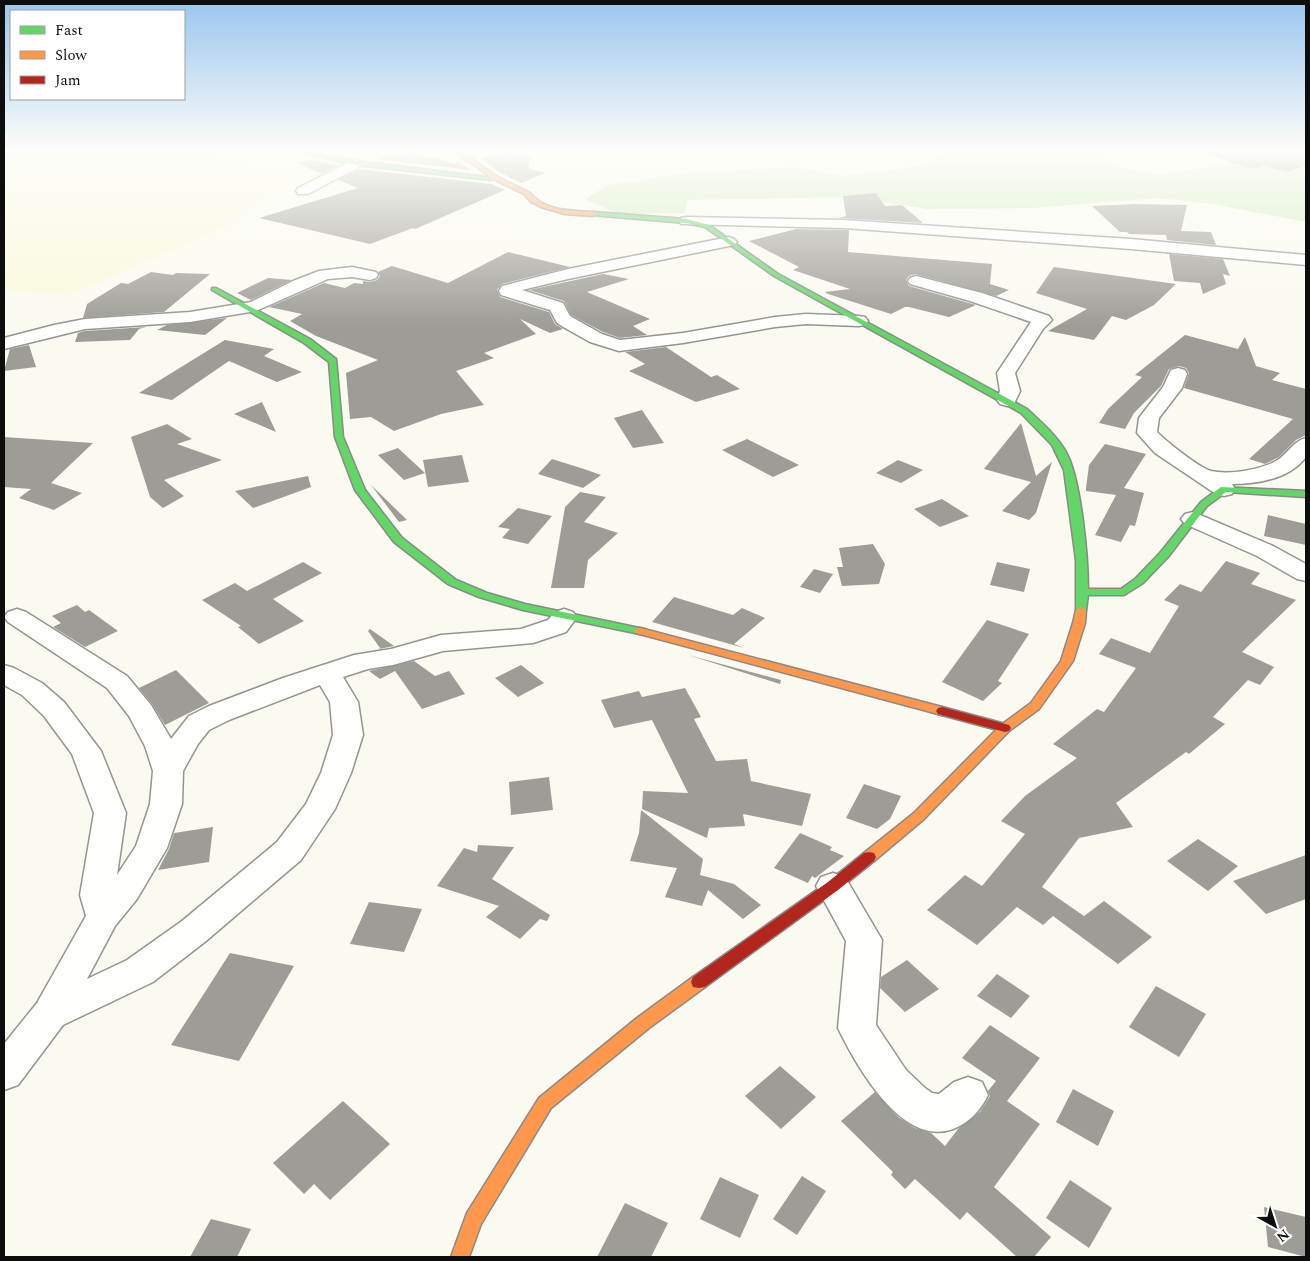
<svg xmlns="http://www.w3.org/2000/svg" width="1310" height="1261" font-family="Spectral,serif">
	<rect width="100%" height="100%" fill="#fbfaf1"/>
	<path fill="#faf9dc" d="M29,150h172l93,32 -73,47 -152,66 -65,-5v-137z"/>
	<path fill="#d1ecbc" d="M943,150h156l14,16 44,9 55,-8 43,-13 5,-4h46v72l-94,-18 -54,-6 -126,10 -105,1 -74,-12 -166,3 -2,13 -67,1 -33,-15 23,-14 78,-12 107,-6 51,9 82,-11z"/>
	<path fill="#9e9c97" d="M1209,150h97v15l-18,7 -24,-6 -11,3 -45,-14z
		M413,151l17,7 6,-1 18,7 5,-2 12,8 -95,-11z
		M513,151l17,7 -2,10 17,5 -24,10 -20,-10 -21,-15z
		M312,160l27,5 -17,9 -25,-11z
		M359,169l132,15 14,6 -90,39 -2,-1 -43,16 -111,-26 99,-30 -20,-8z
		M876,193l9,13 17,-1 21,18 -85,-5 8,-2 -3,-20z
		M1136,204l51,1 -6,26 30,1 5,13 -49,-5 -1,-5 -37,-1 -2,-2h-7l-28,-26z
		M796,229l53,1 -1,22 144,12 -2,20 19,6 -13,6 -81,-22 -6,2 -3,4 3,6 67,19 -27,12 -40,-10h-4l-14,7 -63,-20 -3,-2 25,-3 -57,-19 6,-3 -50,-26z
		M508,252l62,15 -68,17 -5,6 3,7 49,15 6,12 8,5 -13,4 -30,-14 16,15 -52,19 10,5 -38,13 28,34 -43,9 -47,17 -23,-14 -21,2 -4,-46 32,-13 -62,-24 -26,-15 12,-7 -33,-7 55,-24 21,5 9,-5 9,1v-3l7,1 7,-2 3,-4 -2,-4 14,-6 56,17z
		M1169,254l54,5 7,17 -7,-2 3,10 -23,10 -3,-11 -26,-2z
		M1054,267l122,17 -22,21 -28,15 -14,-4 -18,24 -46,-9 39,-22 -51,-16z
		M151,272l22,3 3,-2 34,1 -46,38 -81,6 4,-14 34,-21 7,1z
		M603,274l26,5 -42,13 63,27 -17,7 14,9 -27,3 -17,-6 -32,-17 -7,-14 -35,-11z
		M268,278l24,2 -41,20 -14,-7z
		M227,318l-22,17 -48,-5 10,-5z
		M146,327l-7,2 -9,11 -55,2 3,-9 7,-2z
		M1185,335l53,14 7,-12 11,29 24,7 -8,7 34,9v46l-10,5 -17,17 -14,7 -16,-5 44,-40 -109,-31 5,-15 -3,-5 -7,-2 -10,3 -8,17 -27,27 -9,16 -26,-6 9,-14 34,-32 -7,-2z
		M225,340l49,9 -10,7 38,16 -25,10 -48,-21 -57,39 -33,-7z
		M29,345l7,22 -32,4 6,-22z
		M666,347l45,30 6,-2 23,14 -44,13 -67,-31 16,-7 -20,-12z
		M262,402l14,30 -42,-18z
		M642,410l22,33 -31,5 -19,-30z
		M1021,423l15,53 16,-14 -16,51 -7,7 -27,-9 29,-29 -47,-13z
		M167,424l25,15 -15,5 45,16 -58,20 20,16 -21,12 -13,-11 -19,-60z
		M4,437l89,6 -42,40 31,10 -28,17 -35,-12 12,-9 -27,-2z
		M747,439l52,26 -26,12 -51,-27z
		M1105,444l41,10 -22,34 20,5 -9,33 -5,-1 -9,17 -26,-7 21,-40 -30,-4v-3l3,-23z
		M398,448l27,25 -21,7 -26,-25z
		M462,455l7,27 -41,5 -5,-27z
		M552,459l32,10 17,6 -18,13 -45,-14z
		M898,460l25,10 -22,13 -25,-10z
		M308,476l3,11 -58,21 -18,-17z
		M371,485l36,35 -8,2z
		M580,492l26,5 -22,25 34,11 -30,27 -4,28h-33l14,-81z
		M942,499l27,17 -29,11 -26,-18z
		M518,508l34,8 -24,28 -26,-6 8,-9 -12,-2z
		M1268,515l38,9v21l-42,-9z
		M873,544l12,20 -6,20 -37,2 -5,-19h6l-4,-19z
		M1226,561l34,12 -9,11 45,16 -54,52 32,15 -14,18 -12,-5 -35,37 12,7 -36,30 -3,-2 -70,51 17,24 -54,11 -37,49 42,29 20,-15 48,36 -34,27 -65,-48 -10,9 -26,-18 -40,38 -50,-35 38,-35 17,11 43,-52 -24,-13 24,-25 52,-38 -24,-14 44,-35 7,3 32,-44 -37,-14 12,-16 39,15 29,-47 -15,-6 16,-16 21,8z
		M303,562l19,11 -49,26 31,22 -45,23 -21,-17 3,-1 -39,-26 33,-17 12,8z
		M997,562l33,7 -6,23 -34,-7z
		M814,569l19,5 -13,19 -20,-6z
		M674,597l59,18 9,-7 23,10 -31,26 10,4 -92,-26z
		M77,605l8,7 4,-2 29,21 -33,16 -32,-20 8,-4 -9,-7z
		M987,620l42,14 -31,47 4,2 -19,18 -41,-19z
		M370,629l24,17 -15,3 1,-1 -12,-17z
		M688,655l93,25 -1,4z
		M414,661l21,15 14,-5 16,23 -43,15 -27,-38 -15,8 -11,-8z
		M521,665l23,18 -26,14 -23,-19z
		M176,670l33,33 -44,22 -13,-21 -13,-16z
		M685,688l16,29 -7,2 22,42 31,-2 4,22 60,13 -9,32 -59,-12 2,12 -36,2 -2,10 -65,-29 1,-18 45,2 -36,-73 -38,8 -13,-28 38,-9 3,6z
		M549,777l4,33 -42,5 -2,-33z
		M864,784l37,12 -11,23 -13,10 -31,-11z
		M641,810l62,49 -3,16 34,9 27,21 -18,14 -35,-29 -6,16 -37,-9 12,-29 -47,-7 9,-28z
		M213,827l-4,35 -51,8 11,-21 5,-16z
		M800,833l32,14 -2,3 14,6 -29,22 -3,-2 -4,7 -34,-15z
		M1198,839l40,27 -30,25 -41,-30z
		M478,845l36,2 -22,32 58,36 -3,6 -7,-2 -20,20 -34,-22 13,-11 -62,-20 27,-38 13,4z
		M1306,855v44l-40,15 -33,-33z
		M369,902l53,7 -18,43 -54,-8z
		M230,953l64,13 -55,95 -68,-16z
		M907,960l32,29 -34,23 -25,-24 1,-11z
		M997,974l33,22 -19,22 -34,-22z
		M1156,986l50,28 -27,43 -50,-30z
		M990,1025l50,33 -33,43 33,23 -46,63 57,50 -17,20h-17l-50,-45 -7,8 -45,-41 -10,10 -14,-14 2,-3 -52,-51 34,-29 23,25 17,11 16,5 14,13 13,-17 22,-17 10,-16 -2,-5 8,-10 -34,-23z
		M780,1066l36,31 -35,32 -36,-33z
		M1073,1089l41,22 -16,35 -42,-24z
		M343,1101l47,43 -60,56 -16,-16 -10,10 -31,-31z
		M802,1176l24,15 -29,44 -24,-16z
		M720,1177l39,18 -19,43 -40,-19z
		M1070,1180l42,28 -23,40 -43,-30z
		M625,1203l43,20 -17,34h-54z
		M1264,1207l42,10v40l-38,-10z
		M211,1219l40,10 -14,28h-47z"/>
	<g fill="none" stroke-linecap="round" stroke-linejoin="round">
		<g stroke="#949490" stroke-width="3">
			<path id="street" d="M356,159l6,4 -1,3 -53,28h-10l-2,-3 2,-3z
				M686,217l158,3 287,19 175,16v10l-175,-16 -287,-21 -163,-4 -2,-3 2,-3z
				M729,237l5,2 3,3 -3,3 -166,34 -46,11 41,13 7,13 32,18 18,6 63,-7 92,-16 31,-3 53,2 6,1 3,4 -3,4 -6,1 -53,-2 -31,3 -92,16 -64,8 -29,-9 -25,-14 -8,-5 -7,-13 -49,-15 -2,-4 3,-5 66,-17z
				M352,267l24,5 2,3 -2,3 -6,2 -18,-3 -24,2 -72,32 -66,11 -105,7 -81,20v-11l50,-13 31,-6 105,-7 61,-10 42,-21 26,-10z
				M916,276l66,17 67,23 3,4 -9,9 -28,44 5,18 -6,13 -7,2 -7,-2 -3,-4 3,-9 -3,-18 34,-51 -61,-21 -60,-17 -2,-3 2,-3z
				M1178,368l7,2 2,4 -5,14 -23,30 -2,14c10,10 41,35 54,39 18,4 49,-1 65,-10 11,-6 17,-20 30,-23v19c-17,22 -48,27 -74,27l3,5 -3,5 -8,2 -8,-2 -61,-41 -18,-20 2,-15 24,-31 8,-17z
				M1193,512l80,34 33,18v17l-9,-2 -40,-23 -72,-32 -4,-5 4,-5z
				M17,609l9,3 101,64 24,29 20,34 18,-23 20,-10 74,-28 71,-23 37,-6 50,-14 80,-6 27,-9 7,-8 9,-3 9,3 4,5 -11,15 -33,11 -90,8 -50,14 -25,4 -25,8 15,25 5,33 -12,38 -16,36 -34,51 -95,81 -53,41 -90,43 -45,60 -14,5v-46l33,-41 49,-87 -6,-21 14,-82 -22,-59 -28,-38 -22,-21 -18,-10v-20l10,3 28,15 22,19 37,49 25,62 -9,62 19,-29 14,-42 3,-33 -8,-25 -16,-30 -22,-28 -99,-66 -4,-5 4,-5zM320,685l10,17 3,33 -12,38 -15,31 -29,38 -95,79 -55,39 -40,19 28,-53 22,-27 30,-51 15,-44 1,-33 15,-27 11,-14 20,-10z
				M833,873l12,4 37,63 -6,85 30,45 19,18 7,5 7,1 15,-12 14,-5 14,5 6,13c-7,15 -19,28 -35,34 -51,19 -97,-64 -115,-101l8,-87 -30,-55 5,-9z"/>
		</g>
		<g stroke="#8b8a86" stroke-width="3">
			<path id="fast" d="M290,150h11l55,11 138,17 -3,2 -135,-15z
				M593,212l93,7 23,6 69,49 249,135c14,13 29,26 39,43 15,27 22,105 22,137h33l14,-10 25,-26 41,-51 20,-15 85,4v6l-80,-5 -19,14 -39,51 -25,26 -19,12h-36l-2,15 -5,3 -4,-1 -1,-2v-50l-12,-90 -12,-25 -31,-32 -247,-137 -69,-49 -19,-4 -95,-8v-2z
				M212,288h4l94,51 26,20 7,78 22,53 37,48 54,42 31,13 38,11 119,25 2,2 -2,2 -4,1 -117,-24 -44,-13 -31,-13 -54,-42 -39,-52 -20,-53 -6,-75 -25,-19 -92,-53z"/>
		</g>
		<g stroke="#8b8a86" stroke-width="3">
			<path id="slow" d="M448,150c19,0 35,18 50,27 9,5 19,9 28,14 7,3 10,10 18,13 15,7 32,7 49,8l3,2 -3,2 -28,-2 -24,-7 -10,-5 -7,-8 -31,-15 -17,-13z
				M1081,607l5,3 -1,13 -12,38 -34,48 -30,22 -85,88 -50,42 -5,1 -5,-1 -2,-4 2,-4 50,-40 87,-88 30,-22 30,-42 12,-38 3,-13z
				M640,628l302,79 6,4 -6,4 -306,-82 -2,-2 2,-2z
				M699,976l6,1 2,5 -2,5 -56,41 -98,80 -70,116 -12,33h-18l16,-44 72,-115 98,-80 56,-41z"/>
		</g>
		<g stroke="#8b8a86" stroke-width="3">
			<path id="jam" d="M942,707l67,18 2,3 -2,3 -4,1 -67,-18 -2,-3 2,-3z
				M869,852l5,1 2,4 -2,4 -36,29 -133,97 -6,1 -6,-1 -2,-5 2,-5 135,-95 36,-29z"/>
		</g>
		<use href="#street" fill="#fefefd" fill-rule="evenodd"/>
		<use href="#fast" fill="#63d668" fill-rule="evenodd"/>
		<use href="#slow" fill="#ff974d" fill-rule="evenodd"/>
		<use href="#jam" fill="#b3261e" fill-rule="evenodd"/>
	</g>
	<linearGradient id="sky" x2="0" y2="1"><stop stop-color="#99c6ef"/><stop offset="0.46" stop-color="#fdfdf9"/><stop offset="1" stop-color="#fdfdf9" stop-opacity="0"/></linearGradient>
	<rect width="1310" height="327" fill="url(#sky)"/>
	<rect width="1310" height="1261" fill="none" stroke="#0d0d0d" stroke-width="10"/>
	<rect x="10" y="10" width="175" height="90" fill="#ffffff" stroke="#9e9e9e"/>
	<rect x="20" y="26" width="25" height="8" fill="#63d668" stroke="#9e9e9e"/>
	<text x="55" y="35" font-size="15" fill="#0d0d0d">Fast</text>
	<rect x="20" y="51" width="25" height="8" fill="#ff974d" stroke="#9e9e9e"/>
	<text x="55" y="60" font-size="15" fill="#0d0d0d">Slow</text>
	<rect x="20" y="76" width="25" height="8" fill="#b3261e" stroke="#9e9e9e"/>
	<text x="55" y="85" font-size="15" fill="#0d0d0d">Jam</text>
	<g transform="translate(1275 1226) rotate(141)" stroke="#ffffff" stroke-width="4" paint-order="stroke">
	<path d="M0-4L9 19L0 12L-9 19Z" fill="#0d0d0d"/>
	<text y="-8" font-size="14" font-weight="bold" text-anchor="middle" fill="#0d0d0d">N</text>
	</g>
</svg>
